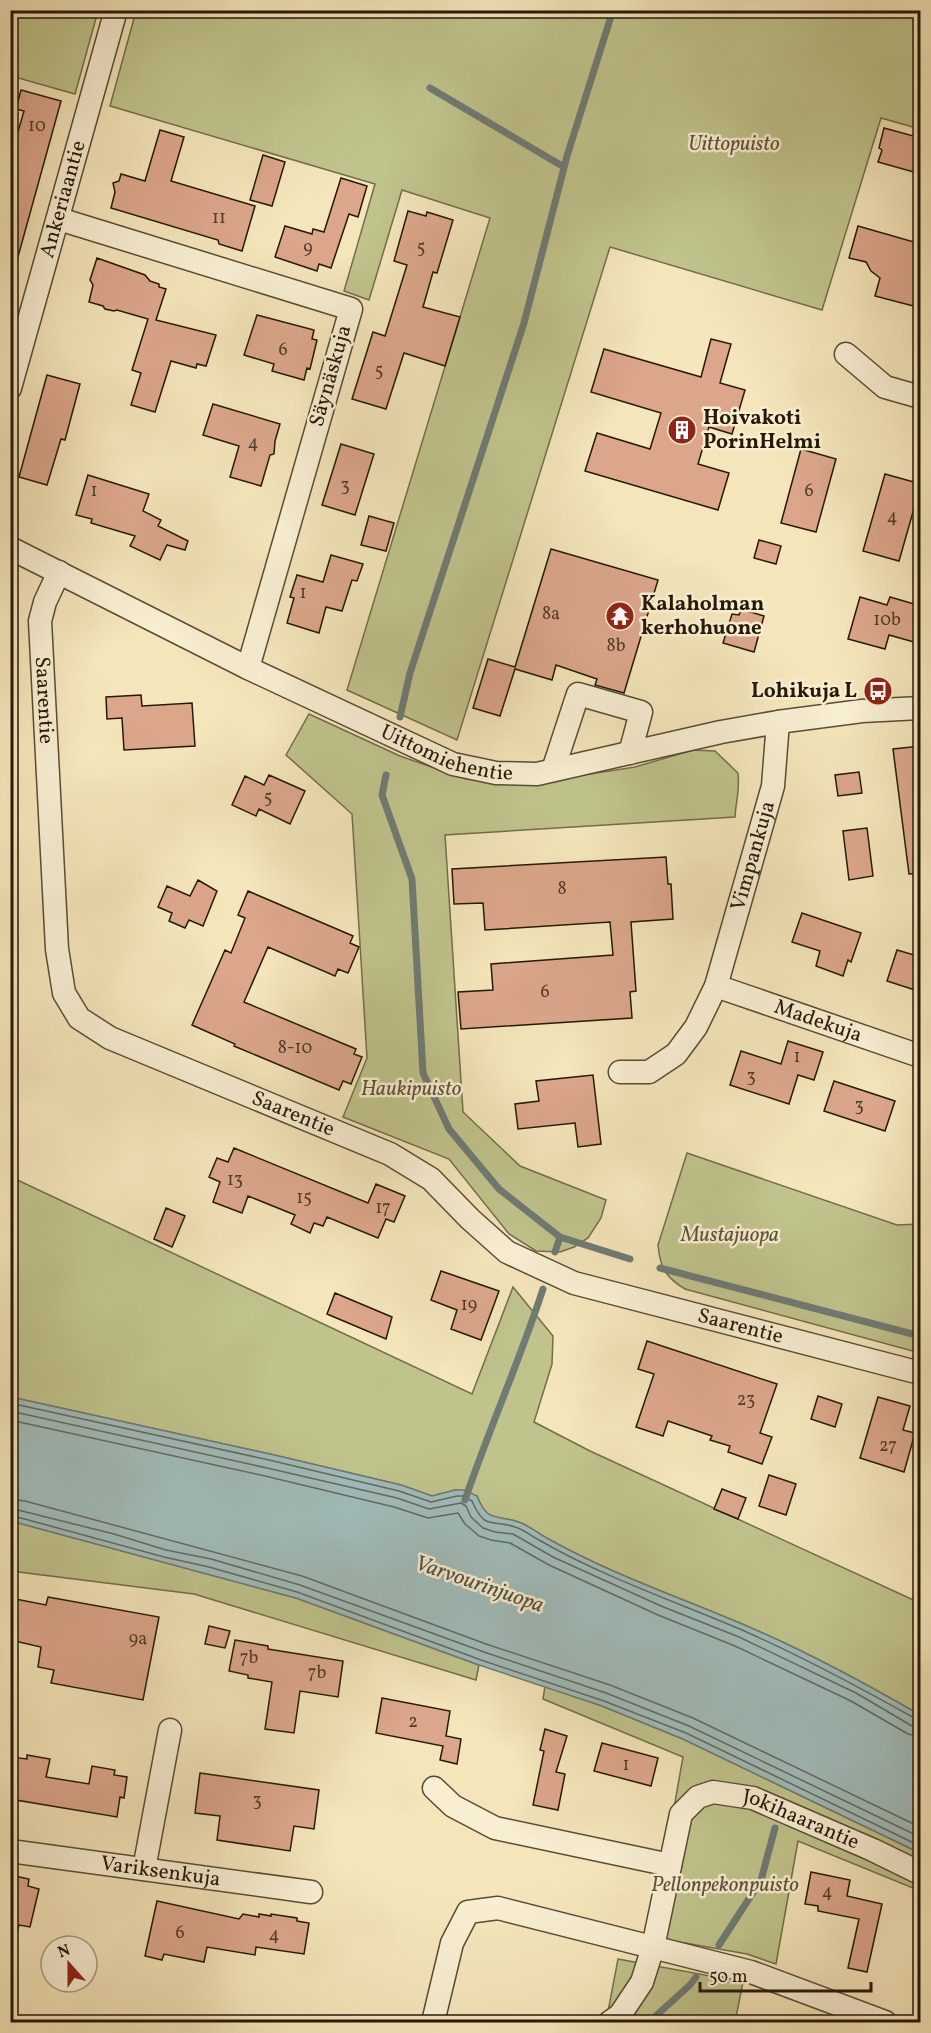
<svg xmlns="http://www.w3.org/2000/svg" width="931" height="2033" font-family="Vollkorn,serif">
	<rect width="100%" height="100%" fill="#f4e5ba"/>
	<filter id="stains"><feTurbulence type="fractalNoise" baseFrequency=".00333" numOctaves="4"/><feColorMatrix values="0 0 0 0 .2 0 0 0 0 .09 0 0 0 0 .02 0 0 0 .5 -.17"/></filter>
	<radialGradient id="worn" r=".72"><stop offset=".6" stop-color="#630" stop-opacity="0"/><stop offset="1" stop-color="#630" stop-opacity=".3"/></radialGradient>
	<path fill="#c0c38c" stroke="#736e4a" stroke-width="1.5" d="M10,11h88l-23,83 -64,-18z
		M136,11h784v118l-39,-11 -59,192 -212,-63 -153,493 -110,-50 143,-472 -88,-28 -33,110 -25,-9 31,-107 -265,-78z
		M309,714l91,42 66,23 66,4 103,-16 58,-17 22,1 23,22c2,19 -2,26 -3,44l-290,18 18,277 57,54 86,34 -5,18 -13,20 -14,9 -14,5 -24,-1 -27,-17 -60,-75 -106,-42 24,-59 -15,-244 -66,-59z
		M687,1153l210,72 23,-1v129l-235,-64c-20,-12 -25,-22 -27,-44z
		M11,1177l461,217 41,-107 40,49 -1,28 -18,58 56,29 330,152v112c-57,-33 -116,-65 -178,-91 -66,-28 -136,-52 -199,-88 -8,-5 -18,-13 -28,-15 -22,-6 -28,0 -38,-25l-22,-6 -23,6 -31,-11 -131,-31 -259,-57z
		M11,1521l285,77 183,67 -3,15 -282,-86 -183,-23z
		M545,1686l57,20 81,33 237,114v38l-122,-50 -22,123 -29,-10 -96,-17 32,-180 -140,-58z
		M618,1959l125,23 -8,40h-129z"/>
	<path fill="#a0bcba" stroke="#6f7b73" stroke-width="1.5" d="M11,1397l259,57 131,31 31,11 23,-6h9l13,6c10,25 16,19 38,25 10,2 20,10 28,15 63,36 133,60 199,88 62,26 121,58 178,91v138l-237,-114 -81,-33 -123,-41 -183,-67 -285,-77z"/>
	<g fill="none" stroke-linecap="round" stroke-linejoin="round">
		<path stroke="#636a61" stroke-width="1.5" d="M10,1403l259,57 130,31 32,11 26,-6h6l9,5c13,30 19,18 43,26 8,2 16,9 24,13 64,37 135,61 203,90 59,26 117,57 174,89l4,1
			M10,1411l257,57 130,30 32,11 32,-6 5,3 5,11 12,11 12,4 18,2 40,23 108,49 78,31 117,56 56,33 8,2
			M10,1420l255,56 129,31 34,11 30,-5 7,11 14,12 12,4 19,3 39,22 109,50 77,31 116,55 57,33 12,3
			M10,1499l15,2 277,75 184,68 124,41 83,33 227,109
			M10,1508l104,26 52,16 45,9 89,26 184,67 122,41 83,33 231,111
			M10,1515l154,42 45,10 88,25 184,68 123,41 82,32 234,113"/>
		<path stroke="#6f7b73" stroke-width="7" d="M430,88l134,79
			M400,717l10,-44 114,-350 43,-167 46,-146
			M386,775l-4,20 30,84 11,194 26,56 50,60 61,48 -5,15
			M560,1237l70,22
			M660,1268l260,68
			M465,1500c24,-71 55,-140 78,-211
			M719,1945l42,-65 14,-52
			M649,2022l41,-37 6,-8"/>
	</g>
	<path fill="#dba68a" stroke="#261908" stroke-width="1.5" d="M21,90l40,11 -45,163h-6v-105l14,-48 -8,-2z
		M884,128l37,10v36l-43,-12 4,-12 -3,-2z
		M160,130l24,7 -13,44 84,25 -13,45 -23,-7 -1,-4 -107,-32 4,-16 -2,-9 6,-2 2,-7 24,7z
		M263,155l22,7 -13,44 -22,-6z
		M341,178l26,8 -9,31 -9,-3 -18,54 -12,-4 -2,7 -42,-14 10,-31 27,8 1,-5 11,3z
		M408,211l18,5 1,-4 26,8 -16,53 -4,-1 -10,35 37,10 -15,49 -41,-13 -18,56 -34,-10 21,-67 12,4 22,-71 -13,-4z
		M858,226l63,18v64l-46,-12 5,-18 -9,-7 -5,-9 -17,-4z
		M97,258l48,17 5,6 9,3v3l7,2 -10,31 60,15 -10,31 -9,-2 -1,4 -25,-7 -16,51 -24,-7 10,-32 -9,-3 16,-51 -31,-9 -3,1 -9,-2 -2,-3 -14,-4 4,-17 -3,-5z
		M257,315l57,15 -2,9 5,1 -7,29 -3,-1 -3,12 -32,-9 2,-7 -30,-9z
		M711,339l20,5 -11,39 25,7 -13,44 -23,-7 -11,37 31,9 -11,37 -133,-39 12,-38 53,16 11,-36 -70,-21 13,-43 97,28z
		M47,375l33,9 -15,56 -4,-1 -14,46 -28,-8z
		M213,404l67,20 -5,17 -1,13 -4,1 -9,31 -31,-9 9,-31 -36,-11z
		M341,444l33,10 -19,61 -33,-10z
		M801,449l35,10 -20,73 -35,-9z
		M885,474l36,10 -22,77 -36,-10z
		M88,475l61,19 -6,17 18,9 -3,6 30,15 -3,9 -18,-5 -7,15 -30,-14 5,-10 -44,-13 1,-4 -16,-4z
		M369,516l25,7 -8,28 -25,-6z
		M759,540l22,6 -5,18 -22,-6z
		M551,549l107,31 -34,113 -29,-8 2,-6 -41,-14 -4,15 -37,-11 -15,47 -27,-8 15,-49 27,8z
		M331,555l32,9 -6,17 -5,-1 -10,31 -16,-4 -7,26 -32,-10 7,-25 -4,-1 7,-22 26,7z
		M860,597l27,8 3,-8 31,9v38l-32,-9 -4,14 -37,-10z
		M741,609l23,7 -10,36 -31,-9 9,-29 7,1z
		M141,695l1,11 50,-3 3,43 -71,4 -2,-32 -15,1 -1,-22z
		M921,746v127l-12,1 -16,-125z
		M859,772l3,21 -24,3 -3,-21z
		M269,775l36,16 -15,33 -31,-15 -3,7 -24,-11 13,-29 19,9z
		M867,828l6,48 -24,4 -6,-49z
		M666,857l2,27h3l2,35 -42,3 5,69 -6,1 2,26 -171,11 -3,-37 35,-2 -2,-26 122,-9 -3,-33 -125,8 -2,-27 -29,1 -2,-35z
		M198,880l19,11 -14,35 -14,-6 -4,8 -16,-7 3,-8 -14,-6 9,-21 23,10z
		M248,891l105,45 -3,7 9,4 -11,26 -10,-4 -3,7 -67,-29 -24,55 112,47 -2,5 8,3 -11,27 -8,-3 -4,9 -105,-44 1,-2 -43,-19 33,-75 6,3 14,-35 -7,-3z
		M802,913l59,20 -10,29 -3,-2 -5,16 -27,-10 4,-15 -28,-9z
		M897,950l24,7v35l-34,-11z
		M788,1041l35,11 -9,28 -16,-5 -9,29 -59,-19 11,-34 40,13z
		M593,1075l8,69 -23,3 -3,-24 -57,6 -3,-25 24,-3 -3,-20z
		M834,1081l61,20 -10,30 -61,-20z
		M234,1148l134,55 8,-19 29,12 -11,26 -8,-3 -8,19 -51,-21 -4,9 -9,-3 -4,10 -19,-9 4,-9 -47,-19 -6,17 -29,-11 7,-20 -11,-5 8,-19 11,4z
		M166,1208l19,8 -13,31 -18,-8z
		M441,1271l58,20 -18,49 -30,-11 6,-19 -26,-10z
		M335,1293l57,24 -6,22 -59,-25z
		M647,1341l130,43 -17,49 12,4 -10,27 -34,-12 2,-6 -20,-6 2,-4 -44,-15 -5,15 -27,-9 18,-53 -16,-5z
		M818,1396l24,8 -7,23 -24,-8z
		M878,1397l32,9 -7,24 12,3 -11,39 -44,-14z
		M769,1475l27,9 -10,31 -27,-9z
		M722,1489l24,9 -8,21 -24,-10z
		M48,1597l111,20 -16,83 -92,-17 3,-13 -16,-3 3,-20 -31,-7v-42l36,7z
		M209,1626l21,5 -5,17 -20,-4z
		M235,1640l33,6v3l75,12 -5,36 -38,-6 -6,42 -29,-4 7,-47 -24,-4v-3l-19,-4z
		M382,1698l68,13 -4,25 15,3 -4,25 -17,-4 3,-14 -67,-13z
		M545,1729l22,7 -11,36 9,2 -7,36 -25,-5 11,-54 -4,-1z
		M602,1743l56,15 -7,28 -57,-15z
		M27,1755l23,4 -4,18 43,7 3,-18 23,4 -1,5 13,2 -3,21 -4,-1 -3,20 -107,-18v-42l17,2z
		M200,1773l119,17 -5,39 -20,-3 -4,25 -73,-11 3,-24 -25,-3z
		M811,1872l39,8 -3,16 35,8 -15,68 -19,-4 11,-49 -41,-8v-5l-13,-2z
		M10,1875l19,4 -1,7 11,3 -9,38 -11,-2 -1,4 -8,-1z
		M157,1901l82,18 4,-5 16,3v-3l12,2v-2l26,4v3l12,2 -5,31 -48,-7 -1,8 -48,-8 -3,15 -40,-8 -2,6 -17,-4z"/>
	<g fill="none" stroke-linecap="round" stroke-linejoin="round">
		<g stroke="#5a4c34" stroke-width="25">
			<g id="minor">
				<path d="M59,219l292,90 -103,359"/>
				<path d="M846,354l39,33 35,10"/>
				<path id="s1" d="M10,388l106,-378"/>
				<path id="s2" d="M10,548l238,120 205,96 43,9 41,1 184,-42 57,-10 84,-11 58,-3"/>
				<path id="s3" d="M59,572l-14,30 -5,19 17,328 7,44 15,25 31,20 280,116 41,25 39,40 37,33 67,31 346,90"/>
				<path d="M553,770l25,-76 63,18 -11,41"/>
				<path id="s4" d="M716,986l204,70"/>
				<path id="s5" d="M620,1072h29l27,-18 20,-27 20,-41 57,-200 5,-64"/>
				<path d="M434,1788l19,18 42,22 175,37"/>
				<path id="s6" d="M10,1851l301,41"/>
				<path d="M144,1869l26,-139"/>
				<path d="M433,2022l19,-79 16,-31 30,-4 253,64 134,50"/>
				<path id="s7" d="M610,2022l10,-7 22,-33 11,-35 28,-133 17,-17 15,-5 40,6 120,52 47,23"/>
			</g>
		</g>
		<use href="#minor" stroke="#f8eed2" stroke-width="22"/>
	</g>
	<defs>
		<g id="building-disc" transform="scale(1.5)"><circle r="9.5" fill="#8f2418" stroke="#f8eed2"/><path d="M-4-6H4V6H1V3H-1V6H-4ZM-2.5-4.3h1.7v1.8h-1.7ZM.8-4.3h1.7v1.8H.8ZM-2.5-1h1.7V.8h-1.7ZM.8-1h1.7V.8H.8Z" fill="#fff"/></g>
		<g id="temple-disc" transform="scale(1.5)"><circle r="9.5" fill="#8f2418" stroke="#f8eed2"/><path d="M0-6L5-2H3V0L6.5 2.5H4V6H1.5V3h-3V6H-4V2.5H-6.5L-3 0V-2H-5Z" fill="#fff"/></g>
		<g id="bus-disc" transform="scale(1.5)"><circle r="9.5" fill="#8f2418" stroke="#f8eed2"/><path d="M-5-6H5V4H4V6H2V4H-2V6H-4V4H-5ZM-3.5-4V0h7V-4ZM-3.5 1.2v1.5H-2V1.2ZM2 1.2v1.5H3.5V1.2Z" fill="#fff"/></g>
	</defs>
	<g fill-rule="evenodd">
		<use href="#building-disc" x="682" y="430"/>
		<use href="#temple-disc" x="620" y="616"/>
		<use href="#bus-disc" x="878" y="691"/>
	</g>
	<g text-anchor="middle" dominant-baseline="central" stroke-width="5" stroke-linejoin="round" paint-order="stroke">
		<g font-size="18" fill="#533c28">
			<text x="37" y="126">10</text>
			<text x="219" y="218">11</text>
			<text x="308" y="248">9</text>
			<text x="421" y="248">5</text>
			<text x="283" y="350">6</text>
			<text x="379" y="371">5</text>
			<text x="253" y="443">4</text>
			<text x="345" y="486">3</text>
			<text x="94" y="491">1</text>
			<text x="809" y="491">6</text>
			<text x="892" y="517">4</text>
			<text x="303" y="593">1</text>
			<text x="551" y="614">8a</text>
			<text x="887" y="620">10b</text>
			<text x="616" y="646">8b</text>
			<text x="268" y="798">5</text>
			<text x="562" y="889">8</text>
			<text x="545" y="992">6</text>
			<text x="295" y="1048">8-10</text>
			<text x="797" y="1057">1</text>
			<text x="751" y="1077">3</text>
			<text x="859" y="1106">3</text>
			<text x="235" y="1180">13</text>
			<text x="304" y="1198">15</text>
			<text x="383" y="1208">17</text>
			<text x="469" y="1305">19</text>
			<text x="746" y="1400">23</text>
			<text x="888" y="1446">27</text>
			<text x="138" y="1639">9a</text>
			<text x="249" y="1658">7b</text>
			<text x="317" y="1673">7b</text>
			<text x="413" y="1722">2</text>
			<text x="626" y="1765">1</text>
			<text x="257" y="1801">3</text>
			<text x="827" y="1892">4</text>
			<text x="180" y="1933">6</text>
			<text x="274" y="1935">4</text>
		</g>
		<g font-size="21" font-style="italic" fill="#5c5436" stroke="#f8eed2">
			<text x="734" y="144">Uittopuisto</text>
			<text x="411" y="1089">Haukipuisto</text>
			<text x="730" y="1235">Mustajuopa</text>
			<text x="725" y="1885">Pellonpekonpuisto</text>
		</g>
		<g font-size="21" fill="#261908" stroke="#f8eed2">
			<text stroke="none"><textPath href="#s1" startOffset="196">Ankeriaantie</textPath></text>
			<text transform="translate(331 376) rotate(-74)">Säynäskuja</text>
			<text stroke="none"><textPath href="#s3" startOffset="132">Saarentie</textPath></text>
			<text stroke="none"><textPath href="#s2" startOffset="484">Uittomiehentie</textPath></text>
			<text stroke="none"><textPath href="#s5" startOffset="276">Vimpankuja</textPath></text>
			<text stroke="none"><textPath href="#s4" startOffset="108">Madekuja</textPath></text>
			<text stroke="none"><textPath href="#s3" startOffset="690">Saarentie</textPath></text>
			<text stroke="none"><textPath href="#s3" startOffset="1194">Saarentie</textPath></text>
			<text stroke="none"><textPath href="#s7" startOffset="357">Jokihaarantie</textPath></text>
			<text stroke="none"><textPath href="#s6" startOffset="152">Variksenkuja</textPath></text>
		</g>
		<g font-size="21" font-weight="bold" fill="#261908" stroke="#f8eed2" text-anchor="start">
			<text x="703" y="418">Hoivakoti<tspan x="703" dy="24">PorinHelmi</tspan></text>
			<text x="641" y="604">Kalaholman<tspan x="641" dy="24">kerhohuone</tspan></text>
			<text x="857" y="691" text-anchor="end">Lohikuja L</text>
		</g>
		<g font-size="22" font-style="italic" fill="#515246" stroke="#f8eed2">
			<text transform="translate(479 1585) rotate(19)">Varvourinjuopa</text>
		</g>
	</g>
	<rect width="931" height="2033" fill="none" stroke="#f4e5ba" stroke-width="36"/>
	<rect x="12" y="12" width="907" height="2009" fill="none" stroke="#261908" stroke-width="3"/>
	<rect x="18" y="18" width="895" height="1997" fill="none" stroke="#261908" stroke-width="1.5"/>
	<g transform="translate(69 1964) rotate(339)"><circle r="28" fill="#f8eed2" stroke="#a49981" stroke-width="1.5"/>
	<path d="M0-4.5L10 22L0 15L-10 22Z" fill="#8f2418"/>
	<text y="-9" font-size="16" font-weight="bold" text-anchor="middle" fill="#261908">N</text>
	</g>
	<path d="M700 1982v9h171v-9" fill="none" stroke="#261908" stroke-width="3"/>
	<text x="709" y="1982" font-size="18" fill="#261908" stroke="#f8eed2" stroke-width="4.5" paint-order="stroke">50 m</text>
	<rect width="100%" height="100%" filter="url(#stains)"/>
	<rect width="100%" height="100%" fill="url(#worn)"/>
</svg>
